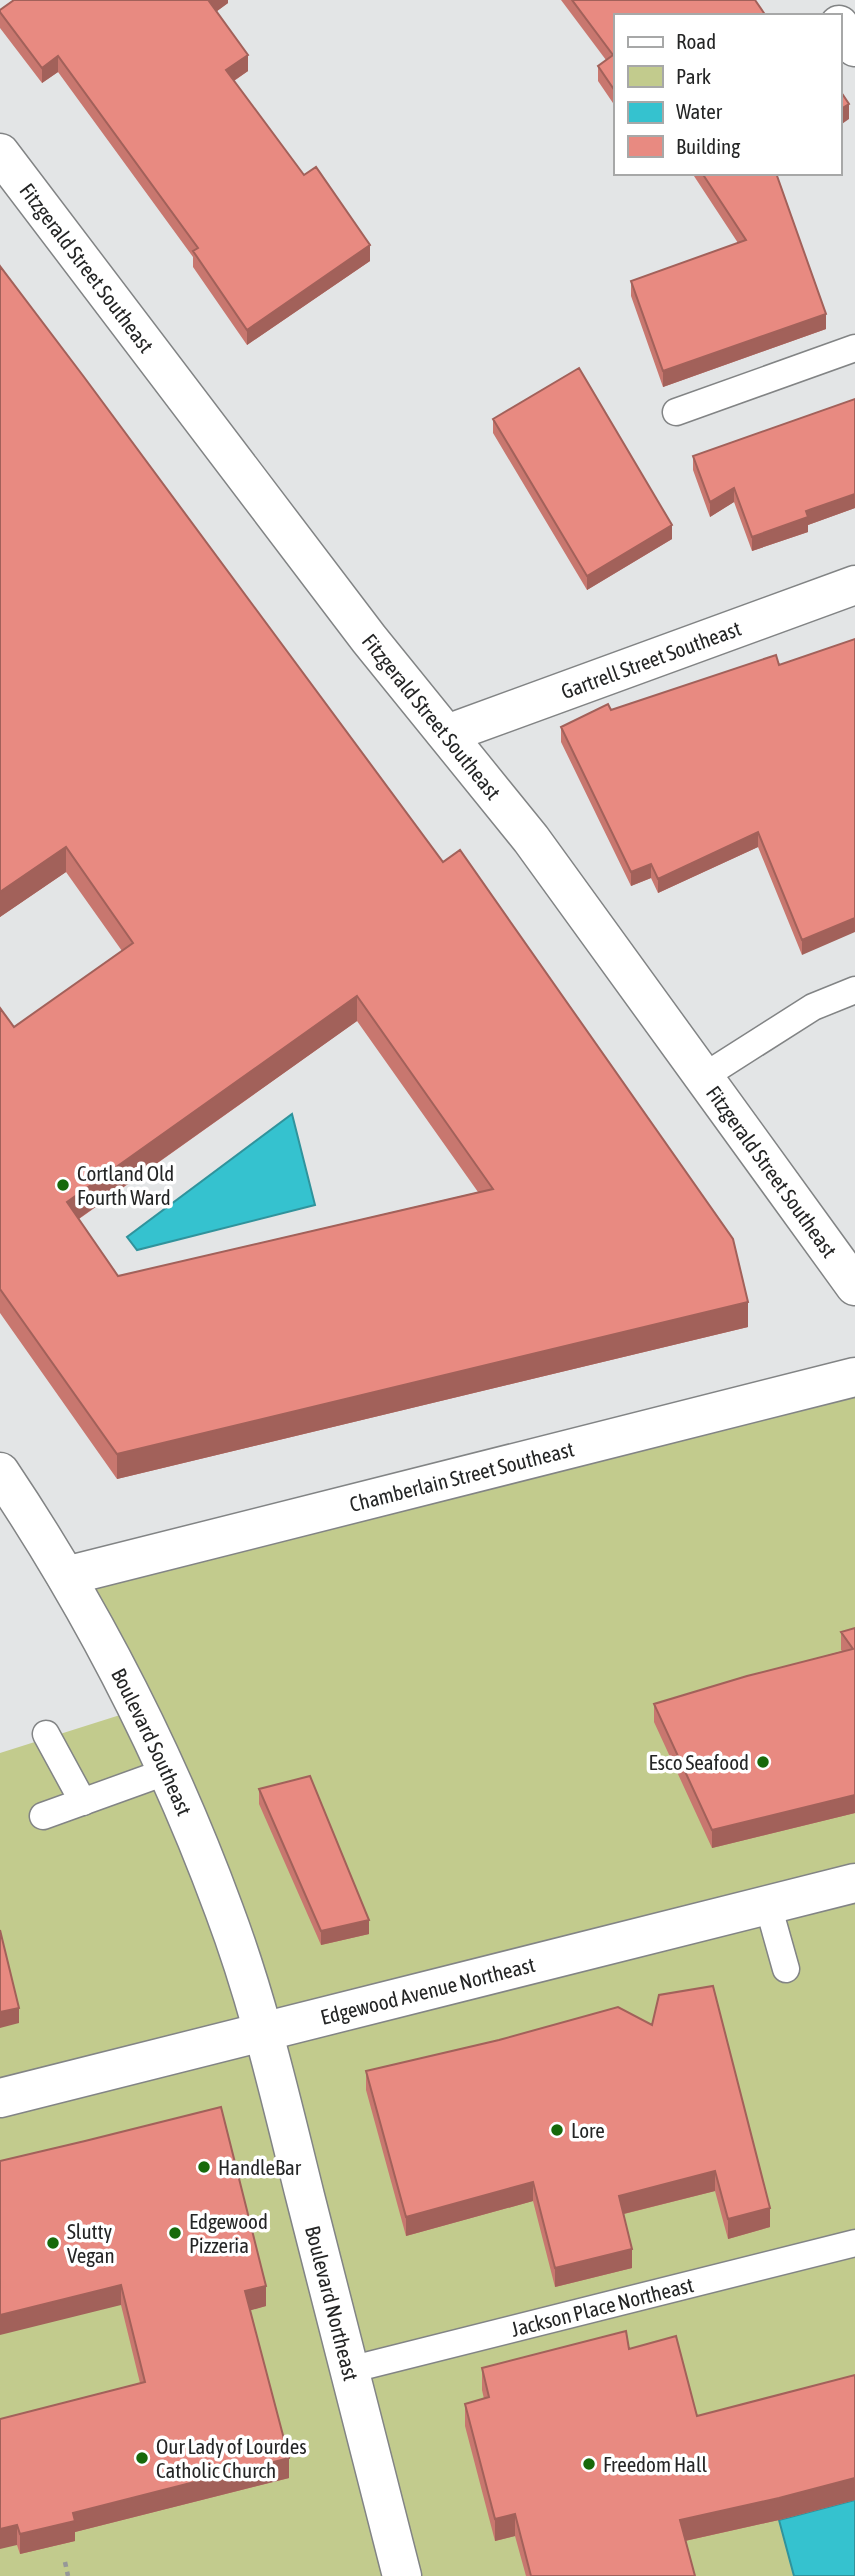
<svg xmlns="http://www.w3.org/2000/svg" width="855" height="2576" font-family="'Asap Condensed',sans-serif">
	<rect width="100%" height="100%" fill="#e3e5e6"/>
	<path fill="#c2cb8d" d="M855,1383v1193h-855v-823l139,-44 -73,-133z"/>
	<path fill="#35c2cf" stroke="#30939c" stroke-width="2" d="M292,1114l23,91 -178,45 -10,-13z
		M855,2500v76h-61l-15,-56z"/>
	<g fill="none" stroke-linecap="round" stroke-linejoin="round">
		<g stroke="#828485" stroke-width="29">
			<g id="lane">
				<path d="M676,412l179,-64"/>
				<path d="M703,1077l110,-70 42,-17"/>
				<path d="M46,1734l37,68"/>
				<path d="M43,1816l125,-45"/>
				<path d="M768,1905l18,64"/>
				<path id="s1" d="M349,2370l506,-127"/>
			</g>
		</g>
		<g stroke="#828485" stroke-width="41">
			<g id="street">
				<path d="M839,25l16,22"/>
				<path id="s2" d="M0,153l369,486 162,200 324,447"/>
				<path id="s3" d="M447,734l408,-149"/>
				<path id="s4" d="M66,1576l789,-199"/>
			</g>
		</g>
		<g stroke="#828485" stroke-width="41">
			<g id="secondary">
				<path id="s5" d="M0,1472c92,137 167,283 224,438 35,93 57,190 81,286 32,127 65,253 97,380"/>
				<path id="s6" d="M0,2098l855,-215"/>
			</g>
		</g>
		<path stroke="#969798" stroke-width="4.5" stroke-dasharray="5 5" stroke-linecap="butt" d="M65,2562l3,14"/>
		<use href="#lane" stroke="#fff" stroke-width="26"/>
		<use href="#street" stroke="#fff" stroke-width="38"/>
		<use href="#secondary" stroke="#fff" stroke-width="38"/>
	</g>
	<path fill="#c8776f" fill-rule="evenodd" d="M228,0v3l-11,8 31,60 -14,10 70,94 66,86 -123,84 -54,-78v-10l-135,-185 -16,11 -42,-55v-18z
		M561,0h194l-140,16v90l-17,-25v-15l8,-6z
		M692,173h84l50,156 -163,58 -32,-91v-15l107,-38z
		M0,266l748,1061 -631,152 -117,-166v-305l14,19 108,-76 -56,-79 -66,45zM357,1021l121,171 -360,84 -39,-57z
		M855,399v109l-47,17v7l-56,19 -18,-49 -24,15 -17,-47v-14z
		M493,419l179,120 -85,51 -94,-157z
		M855,639l-53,316 -44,-108 -100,46 -7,-15 -20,8 -70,-144v-15l50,-17 168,-45z
		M855,1628v185l-143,35 -58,-126v-18l188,-53 -1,-1v-18z
		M259,1789l110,145 -48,11 -62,-141z
		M618,2007l152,220 -42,12 -13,-48 -91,23 8,54 -77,19 -22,-86 -127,35 -40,-146v-19l133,-31z
		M0,2161l266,145 -16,4 39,168 -214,54v9l-55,13 -3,-9 -17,-126 140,-36 -19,-78z
		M629,2349l68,67 158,-41v125l-76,20 -94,21 10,35h-169l-11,-40 -20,5 -30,-115v-22l19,-5 -2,-9v-22z"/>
	<path fill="#a2615a" d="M211,0h17v3l-19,14v-16z
		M248,55v16l-22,15v-16z
		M58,56v16l-16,11v-15z
		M849,104v15l-10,7v-16z
		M370,245v16l-123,84v-15z
		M826,314v15l-163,58v-16z
		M734,488v14l-24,15v-15z
		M855,494v14l-47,17v7l-56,19v-14l54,-26z
		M672,525v14l-85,51v-14z
		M758,832v15l-100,46v-14z
		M66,847v25l-66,45v-25z
		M651,864v14l-20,8v-14z
		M855,918v14l-53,23v-15z
		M357,996v25l-290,206v-25z
		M748,1302v25l-631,152v-25z
		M855,1795v18l-143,35v-18z
		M369,1920v14l-48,11v-14z
		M19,2008v15l-19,5v-16z
		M715,2171v20l-96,24v-19z
		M533,2182v19l-127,35v-19z
		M770,2208v19l-42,12v-20z
		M632,2249v19l-77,19v-19z
		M121,2285v20l-121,30v-20z
		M266,2286v20l-21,6v-21z
		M289,2458v20l-214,54v9l-55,13v-20l53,-21z
		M855,2478v22l-76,20 -99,22v-22z
		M515,2514v22l-20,5v-22z
		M17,2525v20l-17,4v-20z"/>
	<path fill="#e88a81" stroke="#a2615a" stroke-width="2" fill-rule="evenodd" d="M14,0h197l-2,1 39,54 -22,15 78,105 12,-8 54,78 -123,85 -54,-79 5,-3 -140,-192 -16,12 -42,-56v-2z
		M572,0h183l11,16h-151v75l-17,-25 15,-11z
		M839,89l10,15 -10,6z
		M702,173h74l50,141 -163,57 -32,-90 115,-41z
		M0,266l84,111 359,485 17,-12 273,389 15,63 -631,152 -117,-165v-281l14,19 119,-84 -67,-96 -66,45zM357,996l136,193 -375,87 -51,-74z
		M579,368l93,157 -85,51 -94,-157z
		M855,399v95l-49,17 2,6 -56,20 -18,-49 -24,14 -17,-46z
		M855,639v279l-53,22 -44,-108 -100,47 -7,-15 -20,8 -70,-145 47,-23 3,6 165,-55 3,10z
		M855,1628v167l-143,35 -58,-126 93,-28 106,-27 -12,-17z
		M310,1776l59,144 -48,11 -62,-142z
		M0,1930l19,78 -19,4z
		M713,1986l57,222 -42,11 -13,-48 -96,25 13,53 -77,19 -22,-86 -127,35 -40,-146 133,-31 119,-33 34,18 7,-30z
		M221,2107l45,179 -21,5 44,167 -216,55 2,8 -55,13 -3,-9 -17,4v-110l145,-37 -24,-97 -121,30v-154l85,-20z
		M626,2331l3,18 47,-13 21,80 158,-41v103l-76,20 -99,22 15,56h-164l-16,-62 -20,5 -30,-115 24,-7 -7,-29z"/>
	<g fill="#17690b" stroke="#fff" stroke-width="2.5">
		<circle cx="63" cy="1185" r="7"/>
		<circle cx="763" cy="1762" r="7"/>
		<circle cx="557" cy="2130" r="7"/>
		<circle cx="204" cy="2167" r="7"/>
		<circle cx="175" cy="2233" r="7"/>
		<circle cx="53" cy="2243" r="7"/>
		<circle cx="142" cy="2458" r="7"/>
		<circle cx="589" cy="2464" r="7"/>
	</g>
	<g text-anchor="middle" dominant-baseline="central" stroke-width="7" stroke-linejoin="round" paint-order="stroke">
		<g font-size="21" fill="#242525" stroke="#fff">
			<text stroke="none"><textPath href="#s2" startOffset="144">Fitzgerald Street Southeast</textPath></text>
			<text stroke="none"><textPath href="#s3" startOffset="217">Gartrell Street Southeast</textPath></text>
			<text stroke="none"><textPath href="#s2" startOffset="710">Fitzgerald Street Southeast</textPath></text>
			<text stroke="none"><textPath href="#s2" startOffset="1278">Fitzgerald Street Southeast</textPath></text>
			<text stroke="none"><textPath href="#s4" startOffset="408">Chamberlain Street Southeast</textPath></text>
			<text stroke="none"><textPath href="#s5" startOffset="310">Boulevard Southeast</textPath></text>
			<text stroke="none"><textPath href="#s6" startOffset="441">Edgewood Avenue Northeast</textPath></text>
			<text stroke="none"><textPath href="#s5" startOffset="901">Boulevard Northeast</textPath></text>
			<text stroke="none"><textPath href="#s1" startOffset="261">Jackson Place Northeast</textPath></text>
		</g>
		<g font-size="21" fill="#242525" stroke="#fff" text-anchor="start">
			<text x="77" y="1173">Cortland Old<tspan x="77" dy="24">Fourth Ward</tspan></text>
			<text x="749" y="1762" text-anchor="end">Esco Seafood</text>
			<text x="571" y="2130">Lore</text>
			<text x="218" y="2167">HandleBar</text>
			<text x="189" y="2221">Edgewood<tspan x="189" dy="24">Pizzeria</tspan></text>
			<text x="67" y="2231">Slutty<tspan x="67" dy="24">Vegan</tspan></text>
			<text x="156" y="2446">Our Lady of Lourdes<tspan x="156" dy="24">Catholic Church</tspan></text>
			<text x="603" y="2464">Freedom Hall</text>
		</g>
	</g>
	<rect x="614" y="14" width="228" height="161" fill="#ffffff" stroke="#a7a8a8" stroke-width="2"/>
	<rect x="628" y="37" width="35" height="10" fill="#ffffff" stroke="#a7a8a8" stroke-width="2"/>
	<text x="676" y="49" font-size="21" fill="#242525">Road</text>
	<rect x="628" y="66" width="35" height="21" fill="#c2cb8d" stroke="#a7a8a8" stroke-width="2"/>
	<text x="676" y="84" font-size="21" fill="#242525">Park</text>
	<rect x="628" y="102" width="35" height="21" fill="#35c2cf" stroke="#a7a8a8" stroke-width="2"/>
	<text x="676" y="119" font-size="21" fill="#242525">Water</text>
	<rect x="628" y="136" width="35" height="21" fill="#e88a81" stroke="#a7a8a8" stroke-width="2"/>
	<text x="676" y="154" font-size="21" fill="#242525">Building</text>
</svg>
